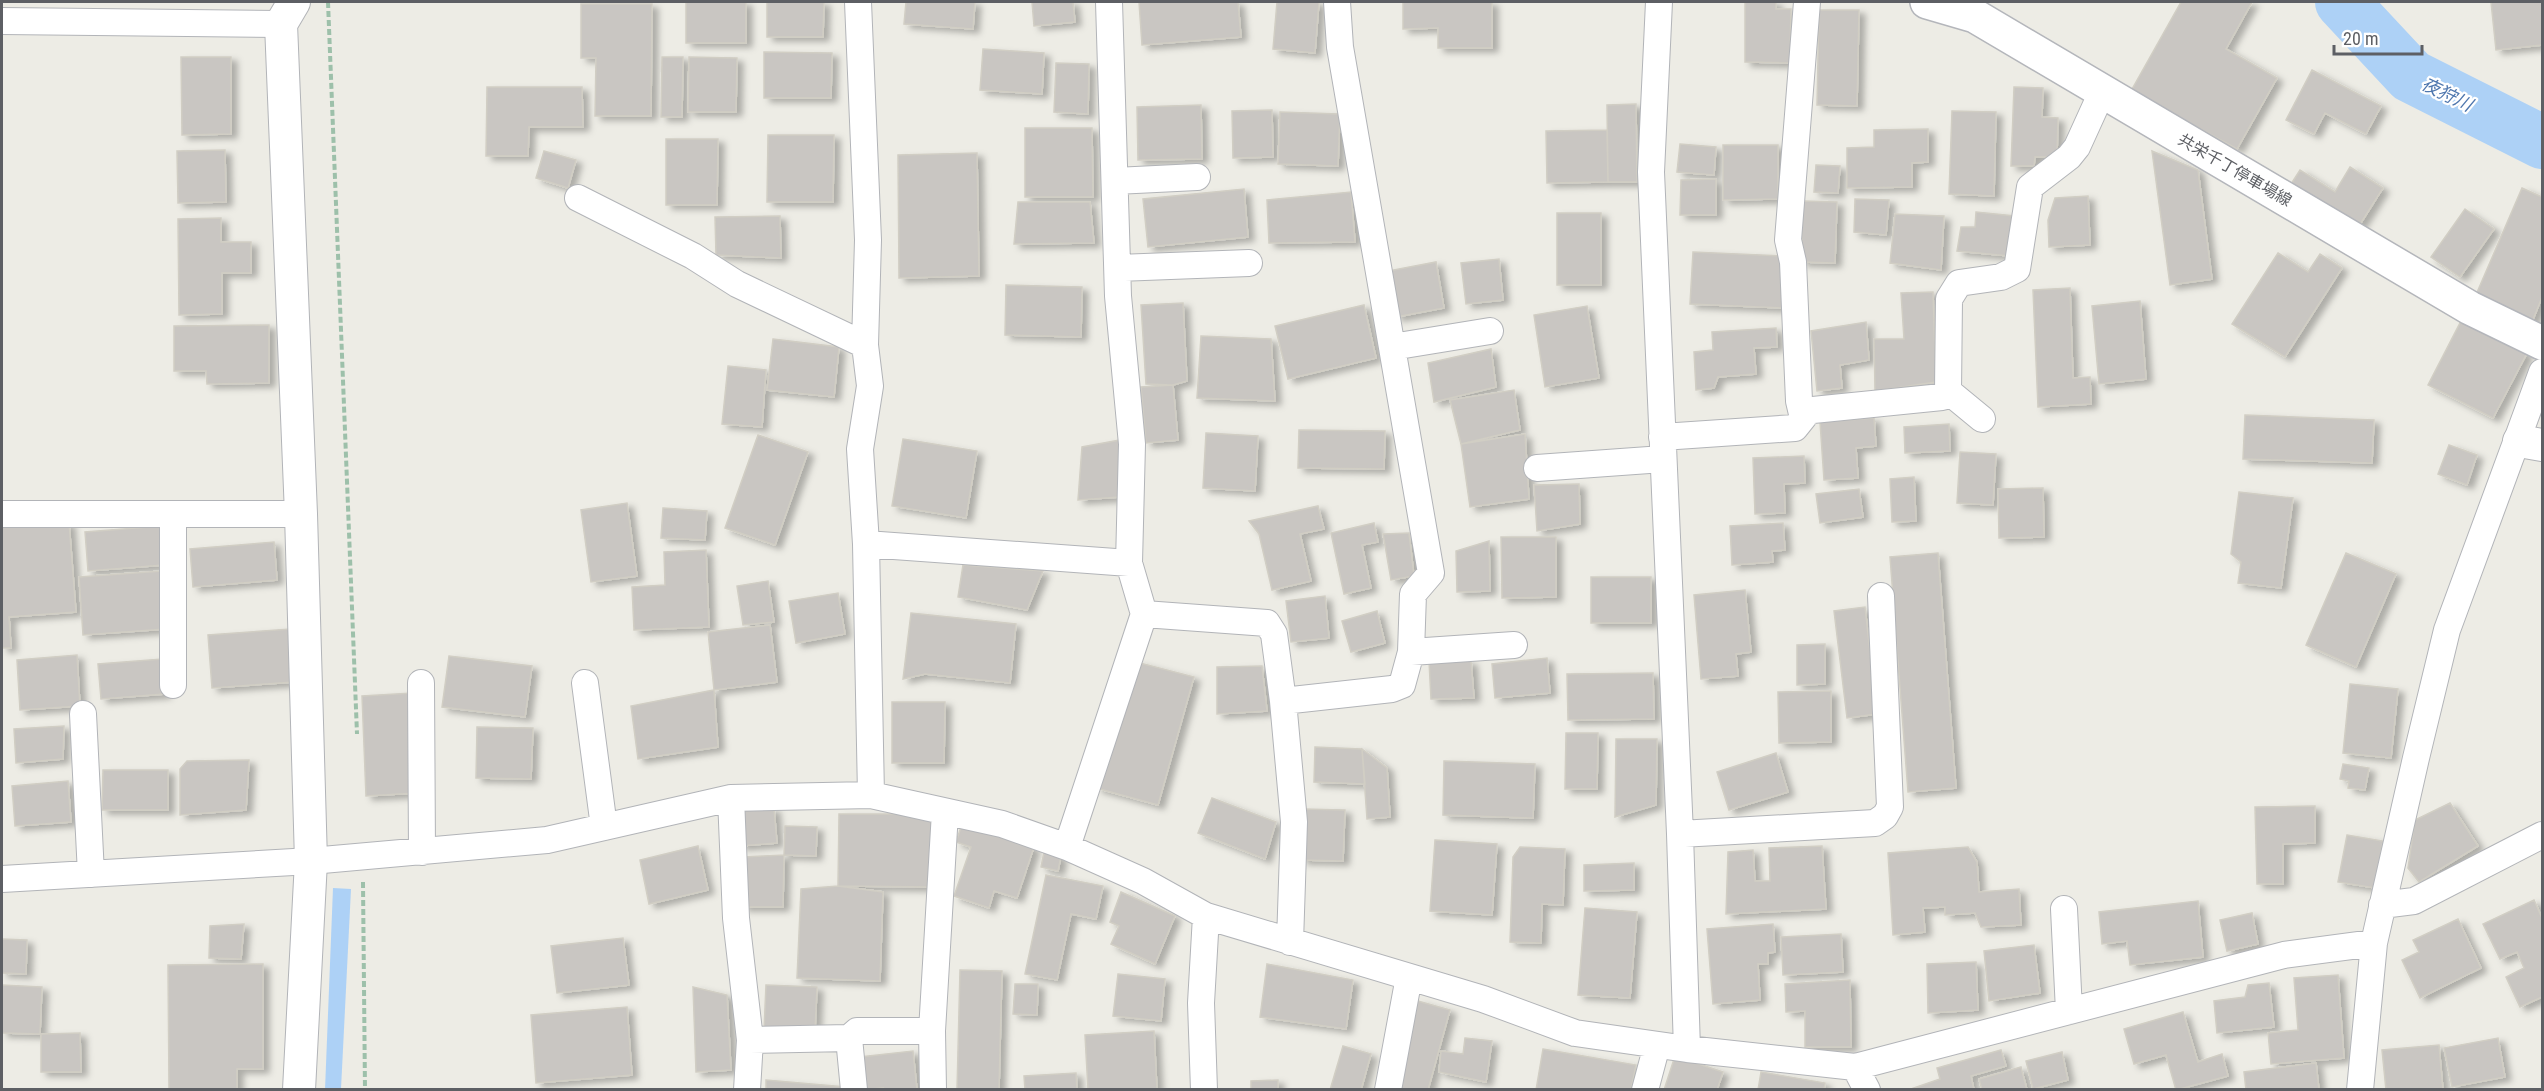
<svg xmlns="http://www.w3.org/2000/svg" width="2544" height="1091" font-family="'Roboto Condensed','Noto Sans JP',sans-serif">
	<defs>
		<filter id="shadow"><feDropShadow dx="6" dy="4" stdDeviation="3" flood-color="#0004"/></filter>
	</defs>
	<rect width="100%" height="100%" fill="#edece5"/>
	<path fill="#add1f6" d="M333,888l18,1 -10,200 -16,1z"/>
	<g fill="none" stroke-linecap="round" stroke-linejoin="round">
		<path stroke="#add1f6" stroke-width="54" d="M2342,2l69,74 131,66"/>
	</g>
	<path fill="#c9c6c2" stroke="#d1cec4" stroke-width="1.5" filter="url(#shadow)" d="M686,2h60v41h-60z
		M767,2h57l-1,35h-56z
		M906,2h69l-2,27 -69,-5z
		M1032,2h41l2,20 -41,4z
		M1139,2h99l3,35 -99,8z
		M1277,2h42l-4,51 -42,-4z
		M1403,2h89v46h-54v-20l-35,1z
		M1745,2h31v7h15l-1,54 -45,-1z
		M2181,2h71l-26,47 51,29 -40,71 -106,-58z
		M2491,2h51v43l-46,5z
		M581,4h71l-1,112h-56l1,-58h-15z
		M1819,10h40l-2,96 -40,-1z
		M983,49l61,4 -2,41 -62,-4z
		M764,52l68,1 -1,45h-67z
		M181,57h50v77l-49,1z
		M662,57h21l-1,60h-21z
		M689,57l48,1 -1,54h-48z
		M1056,63l33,1 -1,50 -34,-2z
		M2312,70l69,36 -15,28 -41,-21 -11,21 -28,-14z
		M487,87h95l1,40h-54l-1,29h-42z
		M2014,87l29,1 -1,29 16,1 -1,39h-22l-1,9h-23z
		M1636,104l1,78h-29l-1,-77z
		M1201,105l1,54 -64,1 -1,-53z
		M1272,110l1,47 -40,1 -1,-47z
		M1952,111l44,1 -2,84 -45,-2z
		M1280,112l60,2 -2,52 -60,-2z
		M1025,128h67l1,69h-68z
		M1928,129v33l-16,1v24l-65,1v-40l27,-1v-17z
		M1607,130l1,52 -61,1 -1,-52z
		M768,135h66l-1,67h-66z
		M666,139h52l-1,66h-51z
		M1680,144l36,3 -2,28 -37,-3z
		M1723,145h55v54l-55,1z
		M225,150l1,52 -48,1 -1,-52z
		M544,151l32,9 -8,28 -32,-10z
		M2152,151l46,19 14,109 -42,6z
		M977,153l2,123 -80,2 -1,-123z
		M1816,165l24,1 -2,27 -24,-1z
		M2350,167l33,21 -24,38 -68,-42 9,-14 35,22z
		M1716,179v36h-36l1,-35z
		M2522,188l20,9v100l-10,25 -57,-25z
		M1244,189l4,48 -100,10 -5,-48z
		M1351,192l4,50 -86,1 -2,-43z
		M2088,196l2,49 -41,2 -1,-27 7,-22z
		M1855,199l34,1 -3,35 -32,-3z
		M1803,201l34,1 -2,61 -34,-1z
		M1018,202h72l4,41 -80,1z
		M2465,209l29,20 -34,48 -29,-20z
		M1976,212l39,4 -6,40 -52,-5 4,-24h14z
		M1557,213h44v72h-44z
		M1895,214l49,2 -3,54 -51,-7z
		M780,216l1,42 -65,-3 -1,-38z
		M221,218v24h30v31h-29v41l-43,1 -1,-96z
		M1693,252l92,4 -2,52 -93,-4z
		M2278,253l30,19 12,-18 22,14 -57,89 -53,-33z
		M1499,259l4,41 -37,4 -5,-41z
		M1436,262l8,46 -48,9 -8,-46z
		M1006,285l76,2 -1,50 -76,-2z
		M2070,288l3,90 17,-1 1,27 -53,3 -5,-117z
		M1933,292l3,90 -61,9 -1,-52h30l-3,-46z
		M2140,301l6,78 -47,5 -7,-78z
		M1183,303l4,78 -14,4 -27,-1 -5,-79z
		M1364,305l12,53 -88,21 -13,-53z
		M1587,306l12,72 -54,9 -11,-72z
		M2462,319l65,34 -34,65 -65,-33z
		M1866,322l3,38 -29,5 2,23 -25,3 -6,-60z
		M269,325v58l-62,1 -1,-13h-32v-45z
		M1776,328l1,19 -23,1 2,26 -38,3 -4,11 -18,2 -2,-38 19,-2 -1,-18z
		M1201,336l70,3 4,62 -78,-3z
		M773,339l66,8 -5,50 -67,-7z
		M1491,349l5,38 -62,15 -6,-39z
		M728,366l38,4 -4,57 -40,-3z
		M1173,385l5,55 -32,3 -5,-56z
		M1514,390l6,40 -59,14 -11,-44z
		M2245,415l129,5 -2,43 -129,-4z
		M1874,418l2,28 -20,2 2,30 -34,2 -4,-58z
		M1949,424l1,27 -45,2 -1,-26z
		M1299,430l86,1 -1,38 -86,-1z
		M1206,433l52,3 -3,55 -52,-3z
		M1525,434l4,65 -59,8 -9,-63z
		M758,435l50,17 -33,93 -50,-17z
		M903,439l74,12 -11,67 -74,-12z
		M1120,440v57l-42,3 4,-53z
		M2449,445l28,10 -10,30 -29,-11z
		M1960,452l36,2 -3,51 -36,-2z
		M1804,456l1,27 -21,1 1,29 -30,1 -2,-56z
		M1914,477l2,44 -24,1 -2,-43z
		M1579,484l1,40 -43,7 -3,-46z
		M2043,488l1,49 -45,1 -1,-49z
		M1859,489l4,28 -43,6 -4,-29z
		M2239,492l54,6 -12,90 -43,-5 3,-21 -10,-8z
		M627,503l10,73 -46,6 -10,-72z
		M1318,506l6,23 -24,5 11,47 -39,9 -13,-56 -10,-13z
		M663,508l44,3 -2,29 -44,-2z
		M69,522l7,90 -67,5 2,31h-9v-121z
		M1374,523l4,19 -16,3 9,43 -27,6 -13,-61z
		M1783,523l2,27 -13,1 1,11 -41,3 -2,-39z
		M161,526l3,39 -76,6 -3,-39z
		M1409,533l5,43 -23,4 -8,-46z
		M1501,537h55v60l-54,1z
		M1489,541l1,50 -33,1 -1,-41z
		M274,542l3,38 -84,7 -3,-38z
		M706,550l3,77 -75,3 -2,-43 33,-2 -1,-33z
		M1938,553l18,235 -48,4 -18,-235z
		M2346,553l50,21 -40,93 -50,-22z
		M963,565l80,6 -16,39 -69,-13z
		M162,571l4,58 -83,6 -4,-58z
		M1591,577h60v46h-60z
		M768,581l6,41 -31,3 -6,-39z
		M1745,590l6,62 -15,2 2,22 -37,3 -7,-84z
		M838,593l7,41 -49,9 -7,-42z
		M1325,596l4,42 -38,4 -5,-41z
		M1865,607l12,107 -30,4 -13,-107z
		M1377,611l8,32 -34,9 -9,-31z
		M911,613l105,11 -6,59 -85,-9 -22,5z
		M770,625l7,57 -63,8 -6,-58z
		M290,629l4,53 -82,6 -4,-53z
		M1825,644v40l-28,1v-40z
		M77,655l3,51 -60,4 -3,-50z
		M449,656l83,10 -7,51 -83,-10z
		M1547,658l3,35 -55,5 -3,-34z
		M162,659l3,35 -64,5 -3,-35z
		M1429,661h42l3,37 -43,1z
		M1136,662l58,15 -36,128 -62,-17z
		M1262,666l5,45 -50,3v-47z
		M1653,673l1,46 -86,1 -1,-46z
		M2350,684l48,5 -7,69 -48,-5z
		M714,690l4,57 -80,12 -7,-53z
		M1831,691v51l-52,1 -1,-51z
		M412,693l5,100 -51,3 -4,-100z
		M892,702h53l-1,61h-52z
		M64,726l-1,33 -47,4 -2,-34z
		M477,727l56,1 -2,51 -55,-1z
		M1566,733h32l-1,56h-32z
		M1616,739h41l-1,66 -41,12z
		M1315,747l47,2 3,35 -51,-2z
		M1362,749l25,19 3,49 -23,2z
		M1776,753l12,39 -59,18 -12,-38z
		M249,760l-3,50 -66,5v-46l7,-8z
		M1444,761l91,3 -2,54 -90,-3z
		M2343,764l26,4 -4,22 -17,-2 1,-7 -9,-2z
		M103,770h65v40h-66z
		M68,781l3,41 -56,4 -3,-40z
		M1212,798l64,24 -11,37 -67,-26z
		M2450,803l28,43 -59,36 -11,-14 7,-48z
		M2315,806v37l-32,1v40h-26l-2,-77z
		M774,808l3,35 -37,3 -3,-35z
		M1303,809l42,1 -2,51 -42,-1z
		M839,814h97l-1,73 -97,-1z
		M962,824l72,23 -17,51 -23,-7 -5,17 -35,-12 17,-49 -15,-5z
		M785,826l32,1 -1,29 -32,-1z
		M2347,835l36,6 -8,47 -37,-6z
		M1435,840l62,4 -5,71 -62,-4z
		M698,846l10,44 -59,14 -9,-44z
		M1822,846l4,63 -100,5 2,-62 25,-2 2,31h15l-1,-33z
		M1520,847l45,2 -2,56 -21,-1 -1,39 -31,-1 3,-85z
		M1968,847l9,15 2,30 40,-3 2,36 -40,2 -6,-14 -30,2v-8l-22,1 2,24 -32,3 -5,-82z
		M1044,852l17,4 -3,15 -17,-4z
		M784,855l-1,52h-41v-50z
		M1634,863v27l-50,1v-26z
		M1046,875l57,11 -7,33 -25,-5 -14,66 -32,-6z
		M838,886l45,6 -3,89 -83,-3 4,-89z
		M1121,892l54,24 -20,48 -44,-20 8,-18 -9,-4z
		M2534,900l8,18v79l-22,10 -14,-30 18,-9 -7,-16 -17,7 -17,-35z
		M2198,901l5,56 -73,8 -3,-24 -25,3 -3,-32z
		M1585,908l52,4 -7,86 -52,-3z
		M2252,913l6,31 -31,7 -7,-31z
		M2458,919l23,49 -61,30 -18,-38 17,-8 -6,-12z
		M244,924l-3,35 -32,-1 1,-32z
		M1773,924l2,28 -7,1v11h-10l2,36 -47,4 -6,-75z
		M1841,934l2,38 -60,3 -2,-38z
		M623,938l6,47 -72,8 -6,-47z
		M2,939l25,1 -1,34 -24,-1z
		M2034,945l6,48 -51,8 -5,-50z
		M1976,962l2,48 -50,3 -1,-49z
		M263,964v105h-26v21h-68l-1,-125z
		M1267,964l86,16 -7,49 -86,-12z
		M960,970l42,1 -3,119h-42z
		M1118,974l47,5 -4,42 -48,-5z
		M2338,975l6,83 -73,6 -3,-31 30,-3 -4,-52z
		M1850,980l1,67h-46v-36l-19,1 -1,-28z
		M2269,983l5,44 -57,6 -3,-32 31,-4 3,-12z
		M1015,984h23l-1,31 -24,-1z
		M2,985l40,2 -2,47 -38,-1z
		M766,985l51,2 -2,45 -51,-2z
		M693,987l34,8 4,75 -35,2z
		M1418,1001l32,9 -22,80h-31z
		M627,1007l5,68 -96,8 -5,-68z
		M2183,1012l15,50 24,-8 6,22 -52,14 -10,-35 -32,9 -10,-35z
		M1154,1031l3,59h-69l-3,-55z
		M80,1033l1,39h-40v-38z
		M1465,1038l27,3 -6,41 -47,-10 2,-21 22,3z
		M2498,1038l7,39 -53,10 -8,-39z
		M2439,1045l4,45h-57l-4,-40z
		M1343,1046l28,8 -10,36h-31z
		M1543,1049l93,16 -5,25h-95z
		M2001,1050l5,16 -35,10 3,14h-66l32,-11 -3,-11z
		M913,1051l4,39h-35l1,-2 -19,2 -13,-32z
		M2062,1052l6,28 -35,9 -7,-28z
		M1675,1056l48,16 -6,18h-53z
		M2316,1063l3,27h-73l-2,-18z
		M2021,1067l6,23h-45l-3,-11z
		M1761,1072l64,11 -1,7h-66z
		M1076,1073l1,17h-52l-1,-14z
		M766,1080l80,7v3h-80z
		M1278,1080v10h-27v-9z"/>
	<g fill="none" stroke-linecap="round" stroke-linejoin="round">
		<g stroke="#b2b4b8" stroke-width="28">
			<path id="minor" d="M858,2l10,238 -3,105 5,41 -10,63 6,95 5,251
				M1659,2l-8,170 29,662 7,215
				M2,21l279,3
				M1115,181l82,-4
				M578,198l115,58 44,28 128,61
				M1118,268l131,-5
				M1392,347l98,-16
				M1948,391l34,28
				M1803,418l-4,-17 -6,-139 -5,-22 19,-238
				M1662,437l133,-9 12,-15 6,-3 129,-13 6,-6 1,-92 10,-16 42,-6 16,-8 13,-82 39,-30 8,-10 25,-55
				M1537,468l126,-9
				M2,514h299
				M173,514v171
				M866,544l263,19
				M1144,614l123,9 7,11 9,67 11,121 -4,120
				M1411,652l103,-7
				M421,683l1,169
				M585,683l19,144
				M1283,701l109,-12 10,-4 9,-33 2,-58 18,-21 -91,-526 -3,-45
				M83,714l8,160
				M731,798l5,120 14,122 -3,50
				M1680,834l195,-11 10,-7 5,-9 -9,-211
				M1067,847l77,-233 -15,-51 3,-119 -14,-148 -9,-294
				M2,879l309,-18 236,-21 184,-42 140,-3 131,29 65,23 76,34 63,35 277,83 92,34 112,16 168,18 429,-112 90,-12
				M2382,905l32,-4 128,-66
				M2064,909l5,102
				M849,1038l5,52
				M750,1040l99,-2 8,-7h75
				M1855,1067l12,23
				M933,1090l-1,-59 13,-219
				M1204,1090l-3,-87 5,-87
				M1388,1090l21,-113
				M1645,1090l12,-45
				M2360,1090l14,-147 42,-185 31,-128 95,-258"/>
		</g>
		<g stroke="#b2b4b8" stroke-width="34">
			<path id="tertiary" d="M294,2l-13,22 20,490 10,347 -12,229
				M2519,441l23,4"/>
		</g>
		<g stroke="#b4b6bb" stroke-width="36">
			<path id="secondary" d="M1927,2l48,14 495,292 72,35"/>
		</g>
		<path stroke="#9dc0aa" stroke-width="4" stroke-dasharray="6 3" stroke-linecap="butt" d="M328,2l29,732
			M363,882l2,208"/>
		<use href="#minor" stroke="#fff" stroke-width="26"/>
		<use href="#tertiary" stroke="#fff" stroke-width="32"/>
		<use href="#secondary" stroke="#fff" stroke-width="33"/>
	</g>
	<g text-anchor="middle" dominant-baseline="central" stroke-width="4.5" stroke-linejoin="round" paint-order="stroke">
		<g font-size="16" fill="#5d5f64" stroke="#fff">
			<text transform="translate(2235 170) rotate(30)">共栄千丁停車場線</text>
		</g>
		<g font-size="18" font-style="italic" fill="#4f77ae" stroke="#fff">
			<text transform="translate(2447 94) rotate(26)">夜狩川</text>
		</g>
	</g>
	<rect width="2544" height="1091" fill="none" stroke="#5d5f64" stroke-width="6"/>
	<path d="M2334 45v9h88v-9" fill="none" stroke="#5d5f64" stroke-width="3"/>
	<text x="2343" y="45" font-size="18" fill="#5d5f64" stroke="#ffffff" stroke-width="4.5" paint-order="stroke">20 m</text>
</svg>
